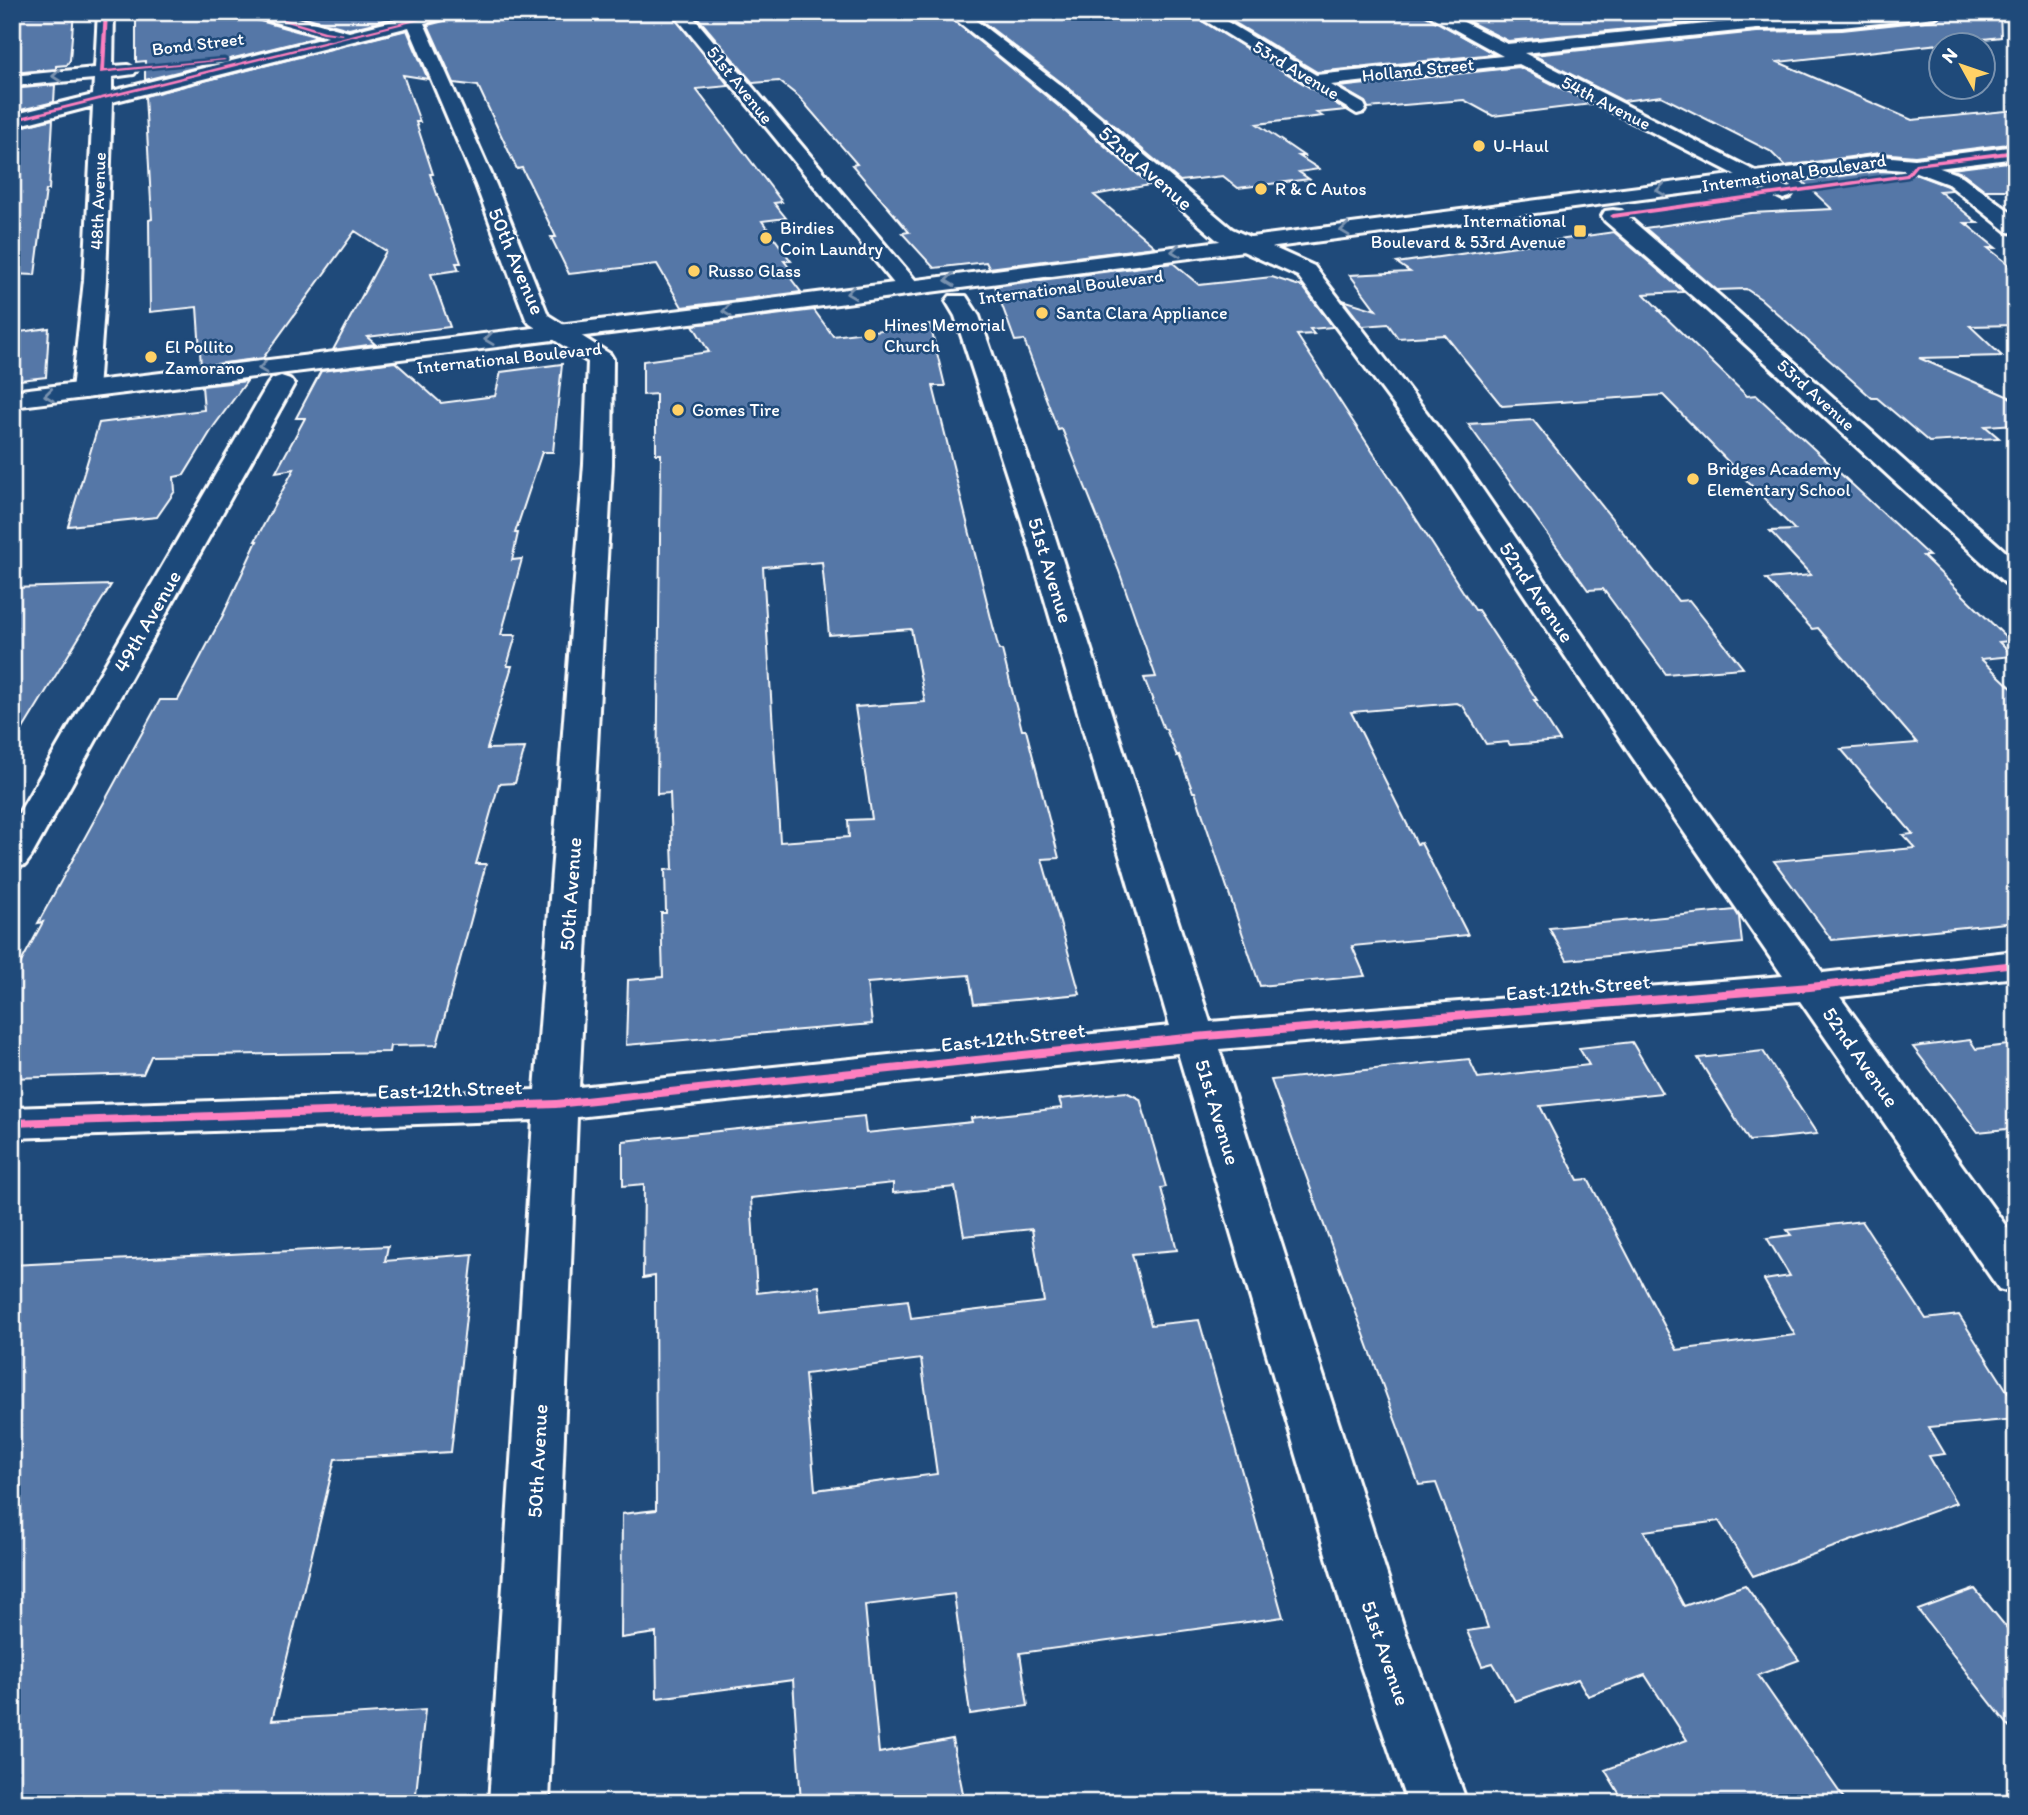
<svg xmlns="http://www.w3.org/2000/svg" width="2028" height="1815" font-family="Itim,sans-serif">
	<rect width="100%" height="100%" fill="#1f4a7a"/>
	<filter id="ink" filterUnits="userSpaceOnUse"><feTurbulence type="fractalNoise" baseFrequency=".0143" numOctaves="2"/><feDisplacementMap in="SourceGraphic" scale="14" xChannelSelector="R" yChannelSelector="G"/><feConvolveMatrix kernelMatrix="1 2 1 2 8 2 1 2 1" color-interpolation-filters="sRGB"/></filter>
	<g filter="url(#ink)">
		<path fill="#5477a7" stroke="#fff" stroke-width="2" fill-rule="evenodd" d="M74,12l-4,48 -3,5 -11,1v3l-44,4v-56z
			M136,12h110l3,6 69,19 -173,43v-19l-9,1z
			M286,12h115l1,4 -53,13z
			M460,12h210l59,74 -33,3 86,113 -8,1 12,15 -24,3 29,40h-7l8,10 -6,1 15,20 -119,15 -25,-43 -88,10 -18,-37h5l-34,-69 -5,1 -39,-83 -24,-3 -26,-58 29,-7z
			M693,12h250l119,97 88,76 -56,10 61,52 -166,21 -3,-6 -52,6 -32,-35 7,-1 -57,-67 5,-1 -58,-67 -20,-16 -26,2z
			M970,12h218l158,98 -29,3 5,3 -65,8 47,32h-5l20,13 -20,3 10,7 -71,9 -15,-12 -43,5 -100,-84z
			M1217,12h203l74,42 -177,18z
			M1450,12h417l-110,4 -249,25z
			M1946,12h54l1,25 -223,25 134,58 104,-10v33l-101,13 -35,-3 -95,13 -15,-15 -109,-55 -38,5 -90,-46 224,-23 85,-2 93,-10z
			M407,30l21,49 -25,-4 17,47h-4l17,52h-3l31,89h-5l3,7 -28,4 19,53 -83,10 8,7 -42,6 53,-99 -31,-20 -92,127 -62,8 -4,-59 -47,5 -1,-92 3,-1 -7,-123z
			M1519,67l73,37 -99,12 -29,-16 -96,8 -3,-6 -26,-15z
			M55,85l-1,17 -42,10v-23z
			M53,119l-4,71h-3l-11,85 -23,-1v-145z
			M2016,161v29h-31l-21,-16 -13,-5z
			M1880,171l32,2 35,13 5,4 -13,1 39,32h-13l31,25h-8l28,22v55l-46,1 32,30 -83,2 97,42v24l-31,2 14,12 -70,4 -52,-44h-5l-111,-99 -15,-10 -29,1 -72,-62 106,-15 81,-4 -30,-28z
			M1614,232l70,60 -40,2 17,17h-2l88,85 9,-1 173,161h-6l87,85 -11,1 14,14 -32,3 35,33v230l-184,18 -58,-79 141,-13 -12,-13 10,-1 -72,-85 76,-6 -99,-115 -6,1 -46,-50 45,-4 -41,-44 25,-1 -132,-135 -161,11 -57,-71 -47,3 -10,-14 -25,2 -20,-26 33,10 -26,-35 60,-3 -13,-9z
			M1173,263l26,22 73,-8 31,10 30,40 -23,2 4,5 -17,1 178,275h3l59,90h-3l26,41 -50,4 -2,-3 -22,2 -23,-38 -6,-3 -106,9 66,132 4,-1 47,92 -116,11 13,30 -105,10 -65,-194h-2l-14,-37 -2,1 -11,-27h-2l-20,-51 12,-1 -37,-106 -57,-142 -4,1 -34,-90 -9,1 -20,-55z
			M814,310l19,26 97,-12 15,62h-12l66,264h3l20,80h4l33,128 -17,1 38,135 -106,10 -5,-29 -102,8 5,41 -246,21 2,-65 35,-3 -2,-64h5l-1,-43 8,-1 -3,-76 -13,1 4,-340h-5v-60l-13,1v-34l66,-9 -16,-27zM822,562l7,73 82,-6 14,73 -70,5 17,112 -24,1 1,17 -69,5 -17,-275z
			M49,328l-3,49 -34,4v-48z
			M395,362l46,41 54,-7 6,-24 61,-8 -9,88h-11l-27,81h3l-6,27 10,-1 -21,76h15l-9,31h5l-25,83 38,-1 -10,35 -16,1 -23,80h10l-49,181 -47,1 -1,6 -238,4 -8,18 -131,4v-99l31,-57 -5,1 122,-223h18l45,-85 34,-74h-2l39,-72 -18,3 29,-54h-9l25,-47z
			M247,381l-33,45 -30,49 -10,2 1,14 -18,26 -89,9 31,-103 105,-13 -2,-24z
			M1533,420l145,181 11,-1 54,68 -77,6 -63,-85 -15,1 -120,-166z
			M111,585l-99,162v-159z
			M1735,910l4,7 3,26 -175,17 -18,-32z
			M1970,1040l6,9 40,-5v84l-38,4 -65,-85z
			M1632,1042l30,51 -122,13 38,74 10,-1 89,171 118,-15 -31,-55 26,-4 -23,-38 24,-3 -4,-5 75,-9 64,98 33,-4 57,90v14l-87,8 16,27 -16,2 27,47 -203,73 -34,-55 -75,10 40,75 61,-21 54,75 -41,15 89,128h-222l-20,-33 82,-30 -42,-65 -57,21 -10,-17 -63,22 -22,-38 -11,3 -15,-35 21,-3 -30,-86 -22,-59 -17,2 -148,-405 198,-21 9,19 111,-13 -10,-17z
			M1763,1051l54,83 -68,7 -51,-83z
			M1126,1092l14,7 26,88 -5,1 16,62 -45,4 19,71 48,-5 84,297 -263,36 8,53 -58,8 -16,-120 -89,11 14,148 73,-14 13,64h-164l-8,-123 -136,18 -1,-65 -35,5 1,-124 34,-4 -1,-234 -12,2 1,-94 -21,2v-45l241,-25 2,17 106,-11 -1,-4 91,-10 -3,-9zM893,1183v10l62,-6 9,49 68,-7 12,73 -133,16 -3,-18 -86,10 -3,-24 -62,7 -6,-95zM921,1359l16,115 -122,16 -10,-116z
			M388,1246l-3,15 88,-7 -22,198 -116,7 -63,261 153,-10 -10,93h-403v-538z
			M1975,1589l41,50v96l-98,-125z"/>
		<g fill="none" stroke-linecap="round" stroke-linejoin="round">
			<g stroke="#fff" stroke-width="6">
				<path id="minor" d="M98,12h16l-1,54 15,-1 9,5 -3,4 -22,3v14l216,-54 -78,-22 -2,-3h27l74,20 56,-14 -2,-6 17,2 38,-2 -2,3 -32,8 72,162 52,130 62,39 3,5 -1,105 -33,623 591,-61 -149,-508 -66,-202 -9,-15 4,-5h16l13,20 70,202 161,504 573,-46 -152,-221 -196,-294 -137,-185 -82,-37 -152,-132 -118,-95h19l113,87 154,130 82,37 142,185 204,297 163,225 193,-22v26l-176,20 176,243v54l-17,-5 -199,-288 -581,48 184,576 64,178h-60l-60,-178 -169,-572 -601,64 -28,686h-60l44,-683 -521,18v-30l523,-18 49,-626 4,-102 -58,-38 -4,-5 -50,-134 -67,-158 -297,75 -6,178 -8,110 -4,5 -9,3 -9,-3 -4,-5 12,-110 9,-174 -81,21v-12l81,-20 1,-16 -82,7v-10l83,-8z
					M672,12h17l227,269 4,5 -4,5h-16z
					M1191,12h20l105,63 187,-19 -80,-44h21l63,32 250,-25 186,-7 -8,5 -93,10 -85,2 -233,24 266,136 3,4 -3,4 -7,2 -264,-135 -188,21 33,19 2,4 -2,4 -7,2z
					M1915,159l47,17 54,40v17l-8,-1 -60,-48 -40,-15 -3,-4 3,-4z
					M1613,210l8,1 100,86 295,264v25l-11,-3 -300,-276 -100,-86 -3,-5 3,-5z
					M281,376l9,3 4,5 -263,473 -6,8 -13,3v-43l256,-441 4,-5z"/>
			</g>
			<g stroke="#fff" stroke-width="6">
				<path id="major" d="M2016,146v12l-101,13 -35,-3 -1165,152 -703,87v-16l703,-85 1165,-150 35,3z"/>
			</g>
			<use href="#minor" fill="#1f4a7a" fill-rule="evenodd"/>
			<use href="#major" fill="#1f4a7a" fill-rule="evenodd"/>
			<g stroke="#1f4a7a" stroke-width="5">
				<path id="cycleway" d="M104,12h4l-3,58 119,-11 2,1 -126,13z
					M254,12h8l63,19 19,3 -2,1 -19,-2z
					M444,12h8l-440,110v-3z
					M2016,150v4l-99,12 -9,11 -295,41 -3,-2 3,-2 293,-40 9,-11z
					M2016,961v6l-206,24 -615,50 -639,67 -544,19v-8l544,-19 639,-67 615,-50z"/>
			</g>
			<use href="#cycleway" fill="#ff80c0" fill-rule="evenodd"/>
		</g>
		<defs><path id="oneway-chevron" d="M-2-3.5L2.5 0L-2 3.5" fill="none" stroke-width="1.6" stroke-linecap="round" stroke-linejoin="round" transform="scale(1.75)"/></defs>
		<g stroke="#7992af">
			<use href="#oneway-chevron" transform="translate(57 76) rotate(175)"/>
			<use href="#oneway-chevron" transform="translate(1661 190) rotate(173)"/>
			<use href="#oneway-chevron" transform="translate(1345 230) rotate(173)"/>
			<use href="#oneway-chevron" transform="translate(1176 251) rotate(173)"/>
			<use href="#oneway-chevron" transform="translate(950 280) rotate(173)"/>
			<use href="#oneway-chevron" transform="translate(851 293) rotate(172)"/>
			<use href="#oneway-chevron" transform="translate(727 311) rotate(173)"/>
			<use href="#oneway-chevron" transform="translate(489 339) rotate(173)"/>
			<use href="#oneway-chevron" transform="translate(263 368) rotate(173)"/>
			<use href="#oneway-chevron" transform="translate(49 395) rotate(173)"/>
		</g>
	</g>
	<g fill="#ffd166" stroke="#1f4a7a" stroke-width="2.5">
		<circle cx="1479" cy="146" r="7"/>
		<circle cx="1261" cy="189" r="7"/>
		<rect x="1573" y="224" width="14" height="14" rx="3.5"/>
		<circle cx="766" cy="238" r="7"/>
		<circle cx="694" cy="271" r="7"/>
		<circle cx="1042" cy="313" r="7"/>
		<circle cx="870" cy="335" r="7"/>
		<circle cx="151" cy="357" r="7"/>
		<circle cx="678" cy="410" r="7"/>
		<circle cx="1693" cy="479" r="7"/>
	</g>
	<g text-anchor="middle" dominant-baseline="central" stroke-width="5" stroke-linejoin="round" paint-order="stroke">
		<g font-size="18" fill="#fff" stroke="#1f4a7a">
			<text transform="translate(198 44) rotate(-7)">Bond Street</text>
			<text transform="translate(1296 70) rotate(31)">53rd Avenue</text>
			<text transform="translate(1418 70) rotate(-6)">Holland Street</text>
			<text transform="translate(740 85) rotate(51)">51st Avenue</text>
			<text transform="translate(1606 103) rotate(27)">54th Avenue</text>
			<text transform="translate(1794 173) rotate(-8)">International Boulevard</text>
			<text transform="translate(98 201) rotate(-88)">48th Avenue</text>
			<text transform="translate(1071 287) rotate(-7)">International Boulevard</text>
			<text transform="translate(509 358) rotate(-6)">International Boulevard</text>
			<text transform="translate(1816 395) rotate(42)">53rd Avenue</text>
		</g>
		<g font-size="18" fill="#fff" stroke="#1f4a7a" text-anchor="start">
			<text x="1493" y="146">U-Haul</text>
			<text x="1275" y="189">R &amp; C Autos</text>
			<text x="1566" y="221" text-anchor="end">International<tspan x="1566" dy="21">Boulevard &amp; 53rd Avenue</tspan></text>
			<text x="780" y="228">Birdies<tspan x="780" dy="21">Coin Laundry</tspan></text>
			<text x="708" y="271">Russo Glass</text>
			<text x="1056" y="313">Santa Clara Appliance</text>
			<text x="884" y="325">Hines Memorial<tspan x="884" dy="21">Church</tspan></text>
			<text x="165" y="347">El Pollito<tspan x="165" dy="21">Zamorano</tspan></text>
			<text x="692" y="410">Gomes Tire</text>
			<text x="1707" y="469">Bridges Academy<tspan x="1707" dy="21">Elementary School</tspan></text>
		</g>
		<g font-size="21" fill="#fff" stroke="#1f4a7a">
			<text transform="translate(1146 168) rotate(41)">52nd Avenue</text>
			<text transform="translate(517 261) rotate(67)">50th Avenue</text>
			<text transform="translate(1051 570) rotate(73)">51st Avenue</text>
			<text transform="translate(1537 592) rotate(56)">52nd Avenue</text>
			<text transform="translate(147 621) rotate(-60)">49th Avenue</text>
			<text transform="translate(570 894) rotate(-86)">50th Avenue</text>
			<text transform="translate(1578 987) rotate(-5)">East 12th Street</text>
			<text transform="translate(1013 1037) rotate(-6)">East 12th Street</text>
			<text transform="translate(1861 1057) rotate(55)">52nd Avenue</text>
			<text transform="translate(450 1089) rotate(-2)">East 12th Street</text>
			<text transform="translate(1218 1112) rotate(73)">51st Avenue</text>
			<text transform="translate(537 1461) rotate(-87)">50th Avenue</text>
			<text transform="translate(1386 1653) rotate(71)">51st Avenue</text>
		</g>
	</g>
	<rect width="2028" height="1815" fill="none" stroke="#1f4a7a" stroke-width="42"/>
	<rect x="21" y="21" width="1986" height="1773" fill="none" stroke="#fff" stroke-width="2.5" filter="url(#ink)"/>
	<g transform="translate(1962 66) rotate(310)"><circle r="33" fill="#1f4a7a" stroke="#7992af" stroke-width="2"/>
	<path d="M0-5L12 26L0 18L-12 26Z" fill="#ffd166"/>
	<text y="-10" font-size="19" font-weight="bold" text-anchor="middle" fill="#ffffff">N</text>
	</g>
</svg>
